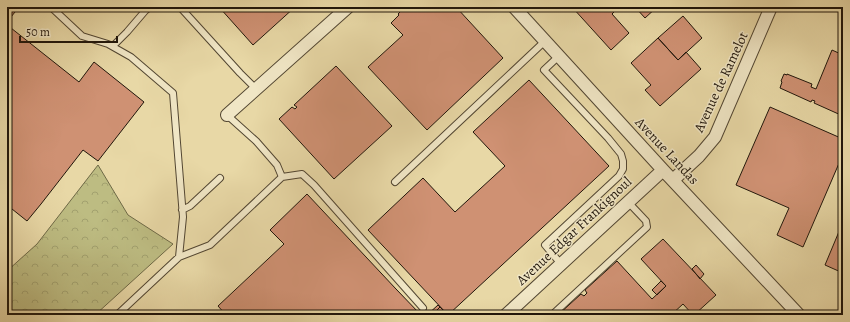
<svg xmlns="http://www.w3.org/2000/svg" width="850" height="322" font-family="Alegreya,serif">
	<defs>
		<pattern id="forest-crowns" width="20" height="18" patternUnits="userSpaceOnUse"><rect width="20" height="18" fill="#bdbc82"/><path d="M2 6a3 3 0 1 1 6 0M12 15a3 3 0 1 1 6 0" fill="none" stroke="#a2a16f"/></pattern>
	</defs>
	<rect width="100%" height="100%" fill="#e8d8a6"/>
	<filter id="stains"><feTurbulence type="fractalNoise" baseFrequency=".005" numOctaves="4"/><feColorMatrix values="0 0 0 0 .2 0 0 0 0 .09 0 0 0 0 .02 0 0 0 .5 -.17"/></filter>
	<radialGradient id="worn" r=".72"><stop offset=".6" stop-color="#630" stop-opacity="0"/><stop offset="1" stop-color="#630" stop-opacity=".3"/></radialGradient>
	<path fill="url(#forest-crowns)" stroke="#6e6946" d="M98,165l30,50 45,29 -78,71h-88v-44l30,-27z"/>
	<path fill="#cf9173" stroke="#20160b" d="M7,7h12l-12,15z
		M219,7h76l-42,38z
		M408,7h16l4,4 5,-4h23l47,51 -76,72 -59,-63 35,-32 -12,-12 8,-8 -1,-1 5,-5 1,2z
		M572,7h47l-7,7 17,19 -18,17z
		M635,7h22l-12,11z
		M683,16l19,22 -24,22 -20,-22z
		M7,25l4,3 -4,5z
		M11,28l68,54 15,-20 50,40 -46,59 -15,-11 -42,54 -14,17 -20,-16v-172z
		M658,38l20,22 8,-8 15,17 -41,37 -15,-16 6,-5 -20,-22z
		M832,50l11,5v61l-29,-13 1,-2 -3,-1 -1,2 -31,-14 2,-6 -1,-1 3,-7 3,1v-1l25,10 -1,3 5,2z
		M336,66l56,60 -58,53 -55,-60 13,-12 3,2 2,-2 -3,-2z
		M529,80l80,86 -161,149 -80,-85 55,-52 32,34 50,-46 -32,-34z
		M770,107l73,32v15l-40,93 -26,-12 12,-27 -53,-23z
		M307,194l89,95 25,26h-195l-8,-9 66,-62 -14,-14z
		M843,222v51l-18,-8z
		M663,239l53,56 -22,20h-1l-10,-11 -12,11h-113l23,-21 3,2 3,-3 -2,-3 32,-29 35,38 14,-13 -25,-27z
		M696,265l8,9 -4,5 -8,-10z
		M661,281l5,5 -9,9 -5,-5z
		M438,305l2,2 -8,8h-5z
		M440,307l8,8h-16z"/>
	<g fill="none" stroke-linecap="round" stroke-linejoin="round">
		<g stroke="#524632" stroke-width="8">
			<path id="lane" d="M51,7l31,29 26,8 23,13 42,36 10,124 -4,40 -62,58
				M180,7l60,66 16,16
				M113,46l14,-14 18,-21 5,-4
				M559,56l-15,14 64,68 13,16 2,7v8l-4,7 -74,69 16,19
				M282,177l20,-3 12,11 109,123
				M395,182l150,-141
				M182,210l8,-4 30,-28
				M179,257l31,-12 72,-68 -5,-12 -21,-24 -29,-26
				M552,315l95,-88 -1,-6 -18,-19"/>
		</g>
		<g stroke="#524632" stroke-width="14">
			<path id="street" d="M514,7l149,163 136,145
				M227,115l121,-108
				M673,180l26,-24 16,-19 56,-130
				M506,315l157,-145"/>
		</g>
		<use href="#lane" stroke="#f0e6c5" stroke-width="6"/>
		<use href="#street" stroke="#f0e6c5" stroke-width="12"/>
	</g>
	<g text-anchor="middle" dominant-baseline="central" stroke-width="3" stroke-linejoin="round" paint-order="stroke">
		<g font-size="14" fill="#20160b" stroke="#f0e6c5">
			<text transform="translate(721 82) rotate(-65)">Avenue de Ramelot</text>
			<text transform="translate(667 151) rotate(47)">Avenue Landas</text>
			<text transform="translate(574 231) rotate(-43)">Avenue Edgar Frankignoul</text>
		</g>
	</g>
	<rect width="850" height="322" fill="none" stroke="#e8d8a6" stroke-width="24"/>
	<rect x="8" y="8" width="834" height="306" fill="none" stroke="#20160b" stroke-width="2"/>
	<rect x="12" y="12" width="826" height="298" fill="none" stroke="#20160b"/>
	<path d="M20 36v6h97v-6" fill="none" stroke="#20160b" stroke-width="2"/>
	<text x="26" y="36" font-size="12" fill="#20160b" stroke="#f0e6c5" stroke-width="3" paint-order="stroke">50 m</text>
	<rect width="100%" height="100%" filter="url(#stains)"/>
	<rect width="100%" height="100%" fill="url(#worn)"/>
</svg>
